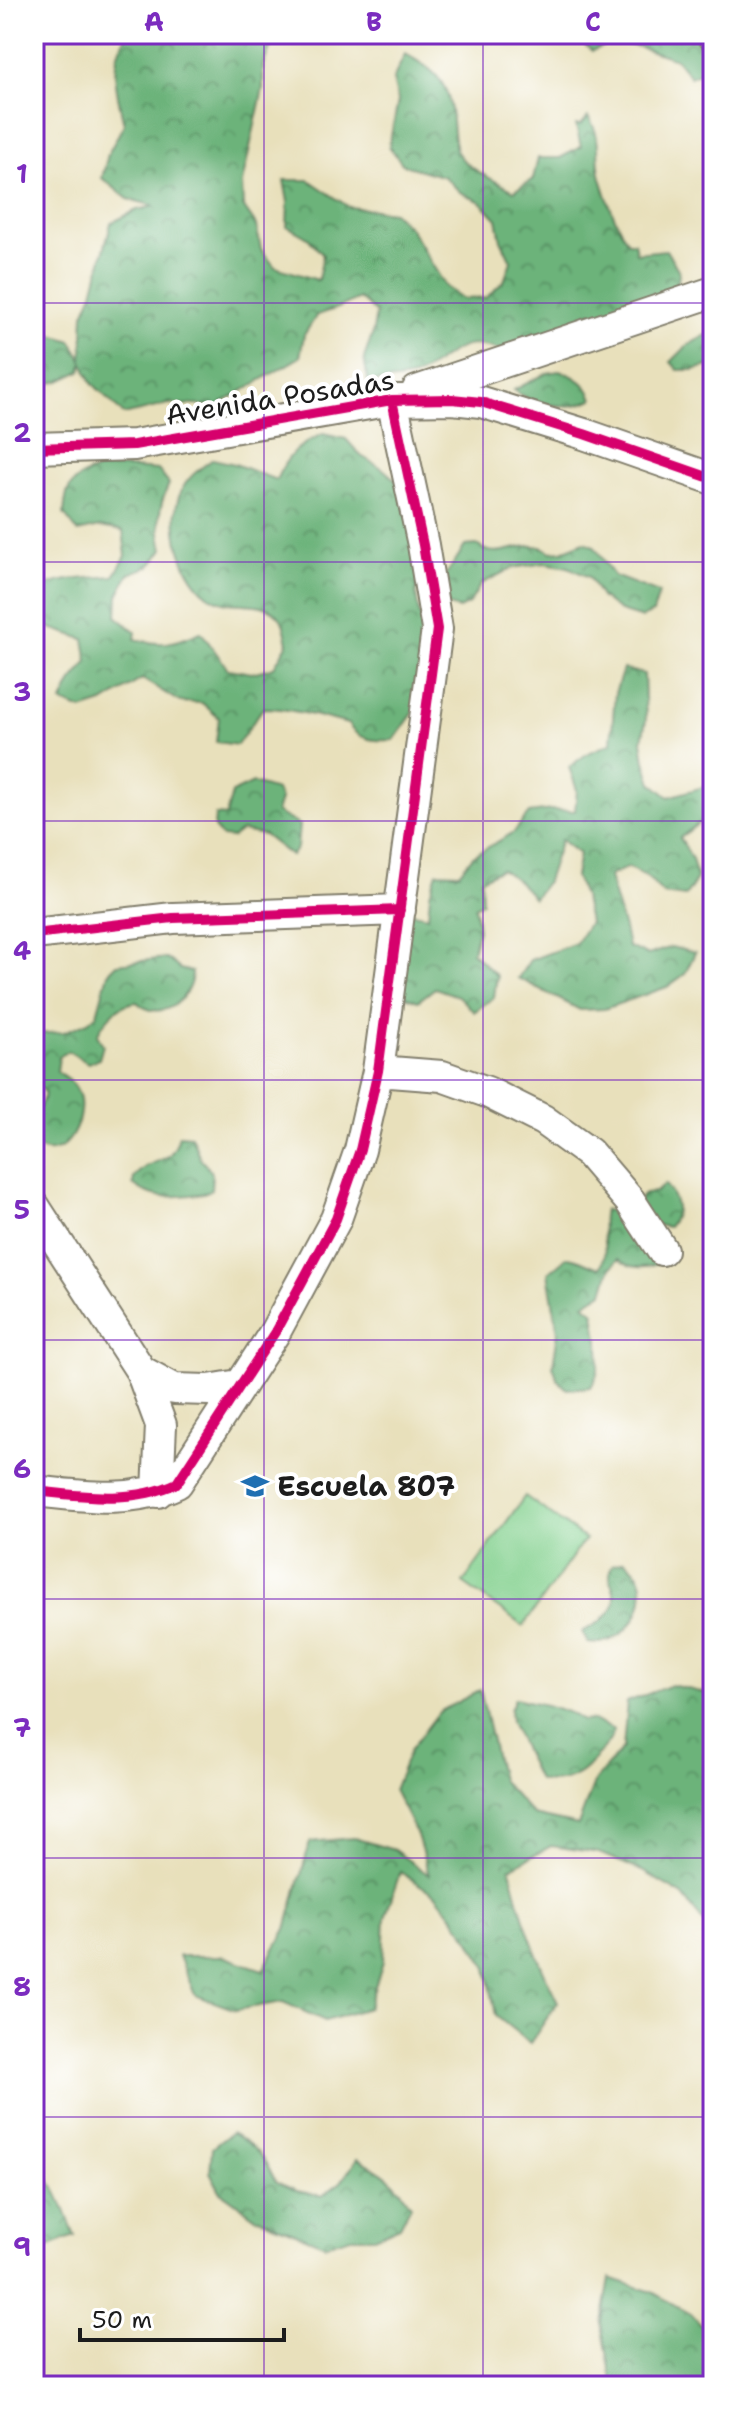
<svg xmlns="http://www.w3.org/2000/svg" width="747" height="2420" font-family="'Shantell Sans',sans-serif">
	<defs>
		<pattern id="forest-crowns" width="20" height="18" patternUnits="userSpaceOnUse" patternTransform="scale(2)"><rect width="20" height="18" fill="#6cb37a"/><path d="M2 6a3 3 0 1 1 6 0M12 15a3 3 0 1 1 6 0" fill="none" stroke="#589163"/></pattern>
	</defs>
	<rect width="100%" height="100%" fill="#fff"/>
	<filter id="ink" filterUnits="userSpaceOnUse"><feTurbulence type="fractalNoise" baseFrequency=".0125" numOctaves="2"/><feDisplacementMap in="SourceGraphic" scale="16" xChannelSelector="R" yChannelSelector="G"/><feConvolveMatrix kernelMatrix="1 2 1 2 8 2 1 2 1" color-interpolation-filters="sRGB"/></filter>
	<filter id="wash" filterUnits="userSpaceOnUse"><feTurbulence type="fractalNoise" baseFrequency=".006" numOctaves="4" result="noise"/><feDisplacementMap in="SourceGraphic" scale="32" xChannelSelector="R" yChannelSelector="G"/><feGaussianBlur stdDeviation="1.8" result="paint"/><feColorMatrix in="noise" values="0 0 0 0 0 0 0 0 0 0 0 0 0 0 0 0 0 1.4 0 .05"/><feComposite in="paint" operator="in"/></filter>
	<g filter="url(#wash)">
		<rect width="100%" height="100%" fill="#e8e0bb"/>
		<path fill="#85d190" stroke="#507656" stroke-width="2" d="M525,1496l60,43 -62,87 -60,-43z"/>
		<path fill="url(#forest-crowns)" stroke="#44684b" stroke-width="2" d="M128,34h148l-13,31v24l-21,94 1,23 13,19 5,24 14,18 43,13 5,-25 -15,-17 -21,-12 1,-24 -4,-22h25l40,27 44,5 17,16 36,59 18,12 22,-1 18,-17 7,-20 -10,-21 -4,-21 -16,-17 -21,-10 -15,-15 -42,-12 -14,-19 9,-45 -5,-22 12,-25c31,16 45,29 47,67 1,9 1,22 5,31 10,18 40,29 57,39l19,-12 5,-21h22l21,-11 -5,-22h5l7,-8c15,20 7,38 13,61 7,22 13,44 27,64h6l2,11 30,-3 13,21 -2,23 -178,56c-7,-2 -17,-5 -25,-5 -24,1 -39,24 -61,32 -15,4 -30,4 -45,5l-4,-24 8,-22 4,-23 -17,-15 -21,10 -21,7 -13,20 -4,22 -83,49 -48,-2 -45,11 -32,-32 -9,-20 -2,8 -21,10 -26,5v-57l38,12 10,19 2,-46 9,-21 18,-70 26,-13 18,-4 -27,-7 -26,-21 6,-24 16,-30c-7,-30 -17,-63 4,-90z
			M577,34h117l17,34 -21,9 -14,-18 -40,-13 -23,-4 -21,9 -17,-15z
			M710,333l3,1v31l-20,5h-15l-7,-8 17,-17z
			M559,371c15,4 29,13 34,28 -23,12 -60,7 -79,-9l33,-17z
			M323,434l23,5 15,17 21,12 17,15 23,84 -6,26 3,22 18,14 -16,73 -27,38c-18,1 -36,1 -46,-16 -26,-7 -59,-16 -85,-16l-26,37 -21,-3 3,-24 -17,-15 -22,-1 -38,-23 -39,24 -21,7 -20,-8 10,-21 16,-19 -4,-23 -43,-14c-31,-51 44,-45 73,-49l12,-20 -3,-25 -23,-4 -22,5 -14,-18c1,-8 1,-19 5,-25 18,-28 61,-21 89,-19l11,14c-11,23 -12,40 -6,65l-13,17 -21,8 -11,21 -1,22 19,15 -1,7c27,8 40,4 66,-7l27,37 24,4 22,-6 14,-24c-2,-7 -3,-18 -7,-24 -15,-23 -48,-9 -68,-21 -30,-17 -46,-72 -33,-104 6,-16 19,-25 33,-35l22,5 41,16c12,-26 21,-34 47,-46z
			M584,542l10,4 20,30 45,17 -6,20 -11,5 -22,-7 -9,-6 -10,-8 -12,-20 -21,-10 -23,-4 -33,5 -31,16 -12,20 -10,5 -11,-3 -8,-22 25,-38 12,-1c24,20 49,-12 74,7l11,-1z
			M623,669l21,5 2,46 -4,21 3,20 7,22 17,14 44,-13v28l-33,26 12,21 5,20 -12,18 -22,-3 -16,-17 -19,-10 -19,9c5,24 15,46 19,71l20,8 23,-8 24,6 -10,21 -18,13 -63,22 -24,1 -62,-32 12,-18 46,-17 13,-21 -5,-24 -9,-21 4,-23 -18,-14 -14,41 -13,17 -16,-17 -17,-12 -20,10 1,23 -7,5 3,23 -6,22 25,24 -3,21 -20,15 -16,-16 -23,-8 -17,13 -20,-8 2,-83 28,6 2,-22 7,-22 22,1 14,-17 41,-24 15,-19 23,-3 23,1 2,-21 -8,-23 19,-14 23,-10 4,-50z
			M253,783l23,7 4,10 -4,12 23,13 -2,23 -6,8 -27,-21 -23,-4 -9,7 -10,-1 -8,-9 1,-13 11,1 6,-23z
			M166,958l14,11 12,3c0,28 -32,52 -55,30 -18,1 -32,17 -40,33l6,10 -4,14 -11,4 -20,-12 -9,6 -2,14c7,5 15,10 19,17 15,25 -11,82 -42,57v-23l11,-28 -11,-14v-46l30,-2 24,-10 9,-8 11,-41 9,-9z
			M179,1135l12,1 9,22 12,15 -1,17c-7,4 -12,4 -20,5 -24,2 -38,5 -58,-11l1,-6c18,-25 37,-8 45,-43z
			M665,1184c12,16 16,27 3,43l-13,-2 7,37c-16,7 -30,8 -44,-3l-8,10 -7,23 -19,12 10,8c3,25 12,53 -3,75l-24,2 -9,-9 -5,-14 5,-34 -10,-59 19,-16c13,1 21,8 33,11 11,-19 -2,-37 4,-58l11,1 9,7 21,-25 11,-1z
			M624,1561c39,20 11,88 -36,82l-6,-11c12,-6 33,-18 33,-33 0,-15 -9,-17 -3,-34z
			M671,1685l42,10v20l-12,73 12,7v139l-32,-40 -39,-23 -43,-18 -48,-7 -41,22c11,48 26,90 48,134l-28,41 -34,-27 -9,-48 -23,-37 -27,-35 -37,-24 -15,46 -2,44 -15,46 -43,13 -42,-19 -47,8 -41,-15 -16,-39h43l41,14 23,-41 24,-87 44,-4 40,12 35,25 -12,-40 -23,-45 16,-40 29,-38 41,-22 21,90 32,35 45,10 17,-45 28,-32 4,-46z
			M515,1698l35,8 22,8 10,7 11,-1 21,10c-3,12 -10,17 -18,27 -14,19 -33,29 -58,23l-27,-58 -1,-12z
			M231,2133c25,13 33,24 45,49l21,9 25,5 19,-14 16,-23c25,11 40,22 54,46l-11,21 -25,11h-24l-26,8 -69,-28 -36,-26 -10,-19 2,-24z
			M34,2167c23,11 32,48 41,69l-37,15 -4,-1z
			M610,2278l42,14 39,22 22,24v48h-100l-11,-63z"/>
	</g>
	<g filter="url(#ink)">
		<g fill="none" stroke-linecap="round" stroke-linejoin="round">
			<g stroke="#827e6c" stroke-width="34">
				<path id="minor" d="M712,34l1,1
					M417,391l296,-99
					M34,448l100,-3 258,-45 60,-1 29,3 103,32 129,45
					M34,934l139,-16 227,-8
					M378,1071l64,5 45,16 56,28 46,33 41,48 32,49
					M34,1206l107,165 33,18 35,1 30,-5
					M141,1371l20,54 -3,67
					M34,1491c48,5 99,13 143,-8l98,-151 61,-113 24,-69 18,-79 59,-442 -14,-84 -31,-145"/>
			</g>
			<use href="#minor" stroke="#fff" stroke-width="30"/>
			<g stroke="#fff" stroke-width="15">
				<path id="cycleway" d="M34,448l100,-3 258,-45 60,-1 29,3 103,32 129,45
					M34,934l139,-16 227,-8
					M34,1491c48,5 99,13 143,-8l98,-151 61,-113 24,-69 18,-79 59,-442 -14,-84 -31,-145"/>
			</g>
			<use href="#cycleway" stroke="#d6006c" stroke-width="10"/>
		</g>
	</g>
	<path fill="none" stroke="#7b2cbf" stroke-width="2" stroke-opacity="0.55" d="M264,34v2352M483,34v2352M34,303h679M34,562h679M34,821h679M34,1080h679M34,1340h679M34,1599h679M34,1858h679M34,2117h679"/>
	<defs>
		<g id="school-bare" transform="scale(2.16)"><path d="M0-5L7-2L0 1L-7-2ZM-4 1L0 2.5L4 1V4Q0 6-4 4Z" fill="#1f6fb2" stroke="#fff" stroke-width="2.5" paint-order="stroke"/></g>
	</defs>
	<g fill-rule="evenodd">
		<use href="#school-bare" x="255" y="1486"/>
	</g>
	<g text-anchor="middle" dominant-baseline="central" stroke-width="8" stroke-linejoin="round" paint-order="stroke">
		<g font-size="28" fill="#1c1c1c" stroke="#fff">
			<text transform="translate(280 397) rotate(-9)">Avenida Posadas</text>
		</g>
		<g font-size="28" font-weight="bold" fill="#1c1c1c" stroke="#fff" text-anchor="start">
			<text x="277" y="1486">Escuela 807</text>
		</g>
	</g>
	<rect width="747" height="2420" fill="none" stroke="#fff" stroke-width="88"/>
	<path d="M80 2328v12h204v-12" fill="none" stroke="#1c1c1c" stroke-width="4"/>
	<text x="92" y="2328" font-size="24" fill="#1c1c1c" stroke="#ffffff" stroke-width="6" paint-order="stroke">50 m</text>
	<rect x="44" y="44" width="659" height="2332" fill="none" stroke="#7b2cbf" stroke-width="3"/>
	<g font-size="26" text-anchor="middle" font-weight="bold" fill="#7b2cbf">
		<text x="154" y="31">A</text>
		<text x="374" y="31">B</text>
		<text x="593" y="31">C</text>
		<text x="22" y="183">1</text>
		<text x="22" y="442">2</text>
		<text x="22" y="701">3</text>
		<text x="22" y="960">4</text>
		<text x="22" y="1219">5</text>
		<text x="22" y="1478">6</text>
		<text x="22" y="1737">7</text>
		<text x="22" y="1996">8</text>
		<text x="22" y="2256">9</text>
	</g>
</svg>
